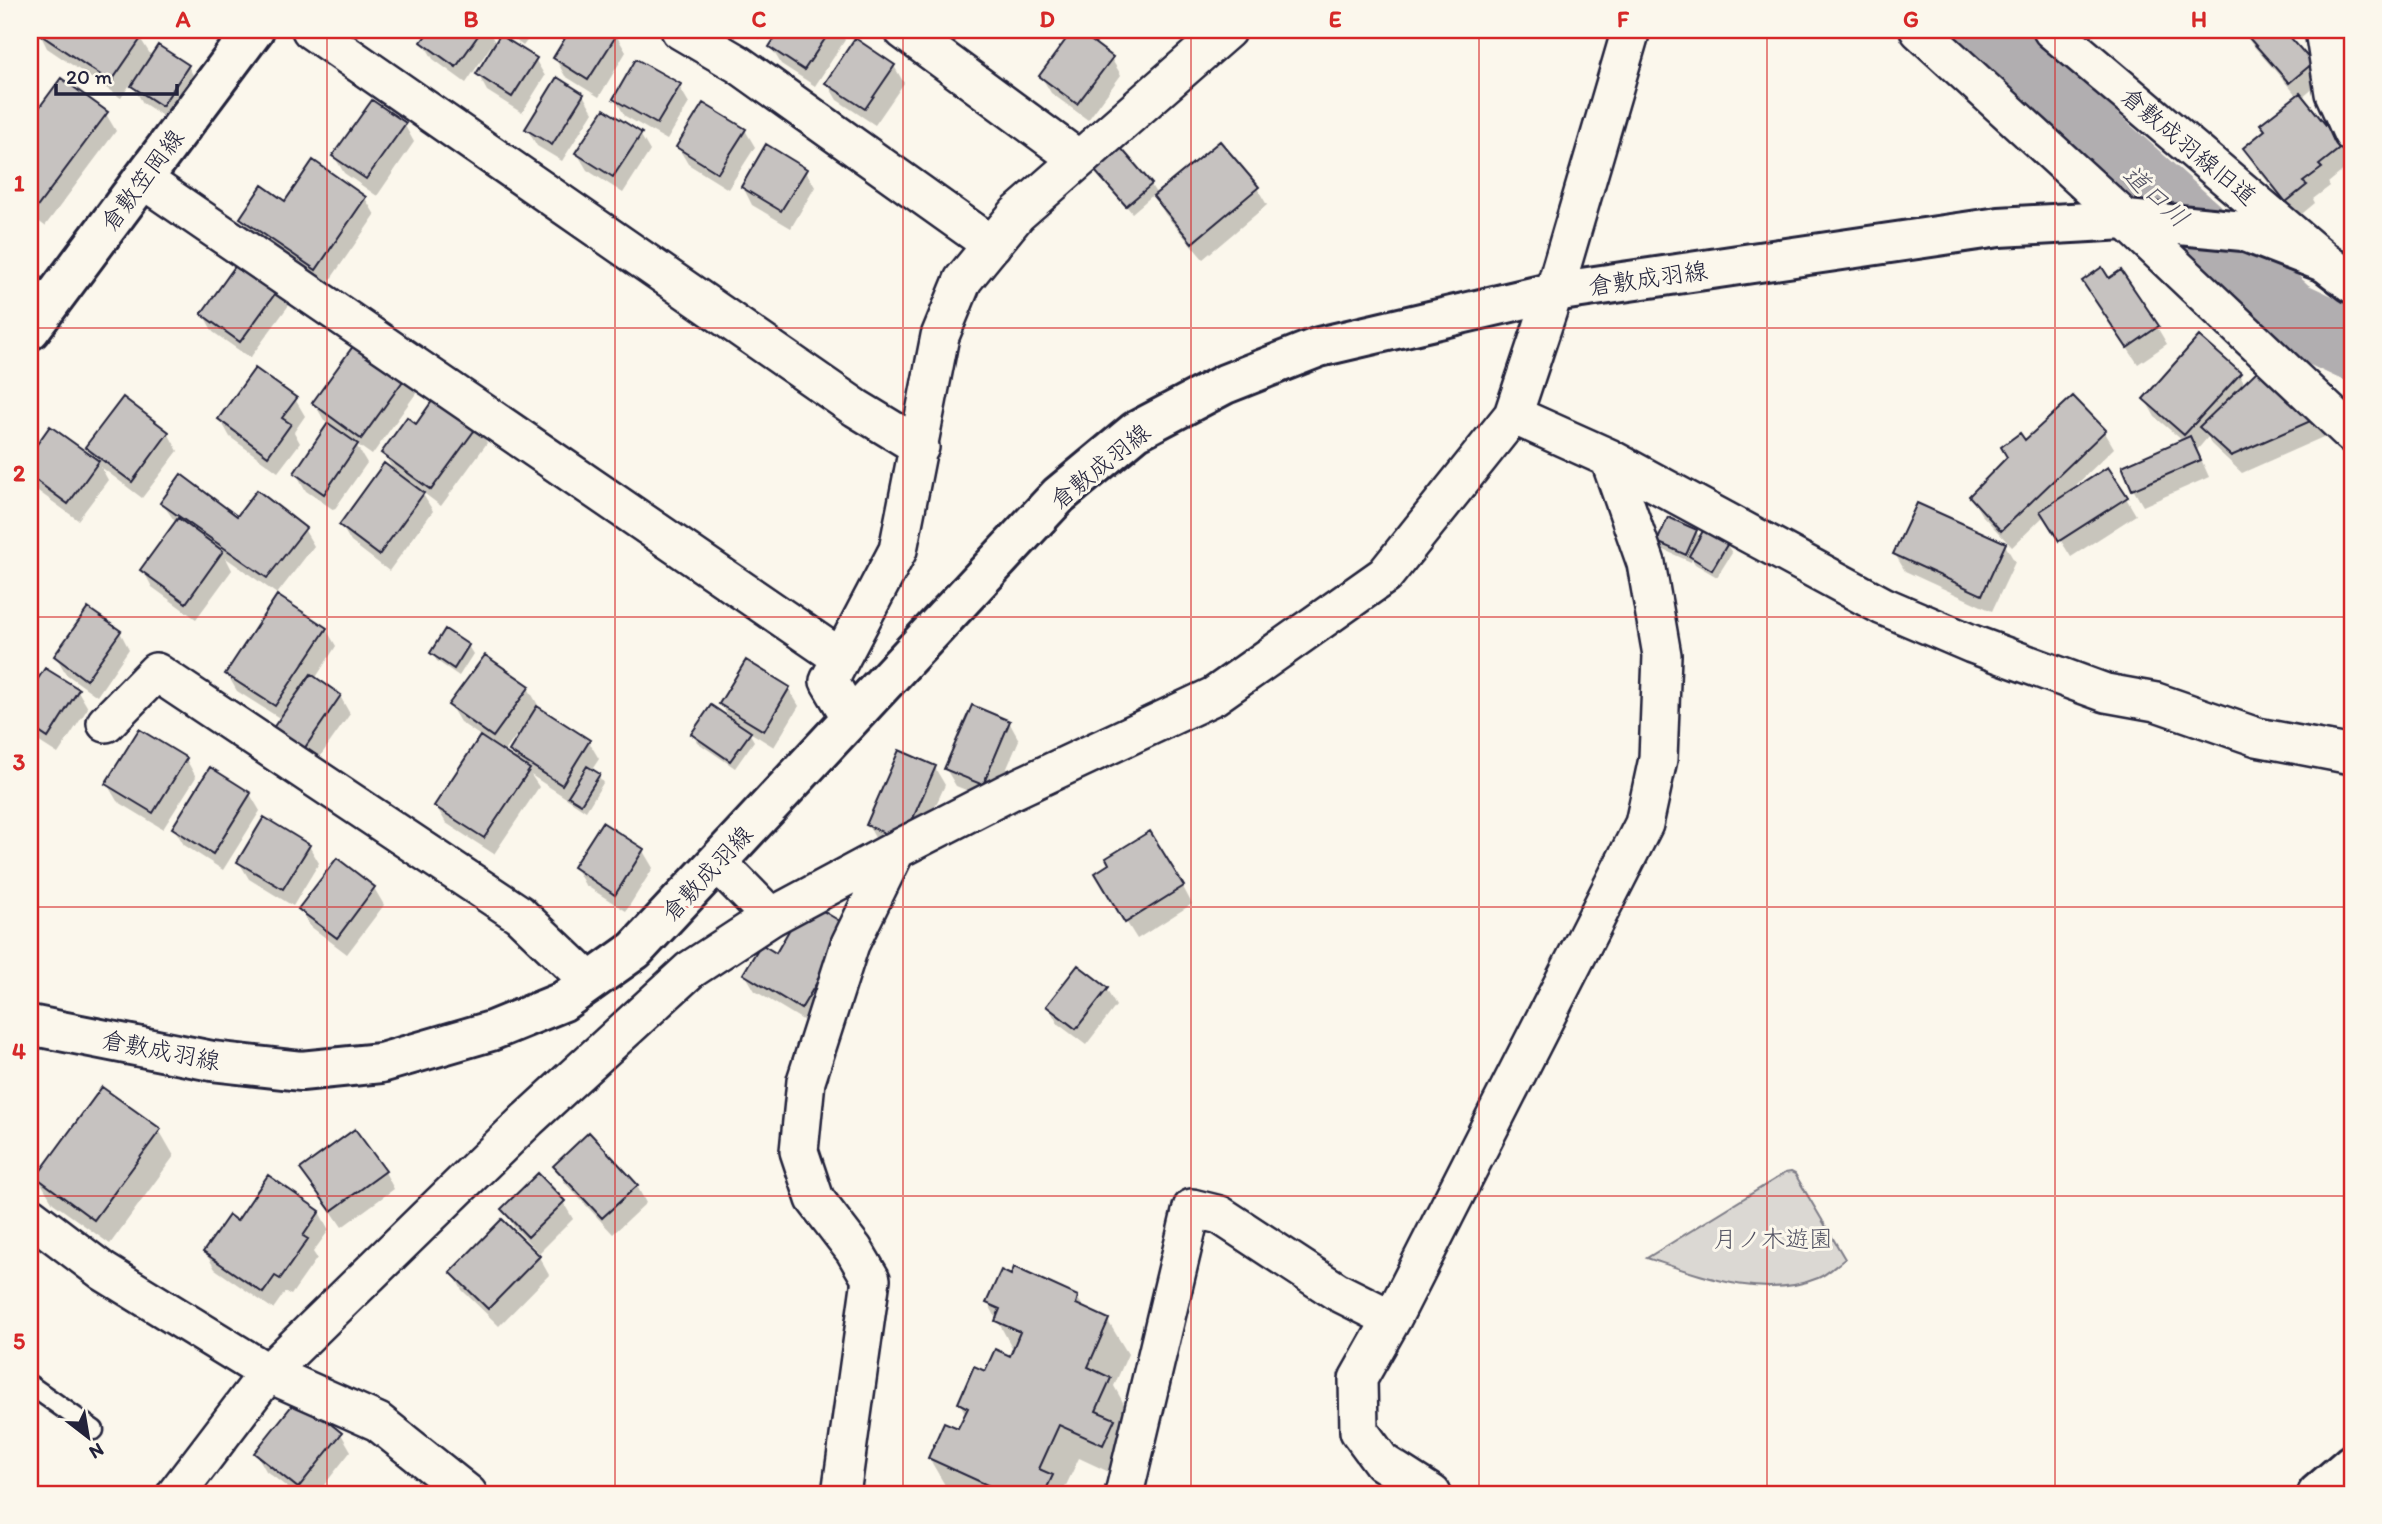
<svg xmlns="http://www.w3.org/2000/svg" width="2382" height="1524" font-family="Itim,'Klee One',sans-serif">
	<rect width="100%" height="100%" fill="#fbf7ec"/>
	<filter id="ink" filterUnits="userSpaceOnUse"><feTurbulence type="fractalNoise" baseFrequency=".0143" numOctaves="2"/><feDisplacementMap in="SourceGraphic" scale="14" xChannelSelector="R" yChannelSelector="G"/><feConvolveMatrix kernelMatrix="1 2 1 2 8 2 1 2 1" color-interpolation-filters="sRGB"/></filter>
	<g filter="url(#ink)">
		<path fill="#dbd8d3" stroke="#7e7d87" stroke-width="2" d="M1791,1172l4,2 50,85c-9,6 -17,15 -27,19 -55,23 -119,-3 -171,-20l138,-85z"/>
		<path fill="#0003" fill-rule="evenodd" d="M38,30h90l12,8 12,19 36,9 10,18 -26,38 -29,-19 -12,-20 -10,15 -74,-50z
			M432,30h56l8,14 39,15 10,17 -23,37 -35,-22 -9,-17 16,-26 -3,-2 -25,37 -33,-24 -10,-17z
			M502,30h33l-12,16z
			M572,30h37l7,5 10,17 -27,45 -34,-21 -10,-18z
			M745,30h21l-7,9z
			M783,30h56l6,10 -30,46 -34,-22 -10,-17z
			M945,30h21l-8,10z
			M2243,30h39l30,34 10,17 -20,17 39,49 10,17 -23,19 2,3 -17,13 2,4 -18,15 -42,-52 -10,-18 21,-17 32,-34 -47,-54z
			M2340,30h12v35l-7,-13z
			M1111,58l10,17 -33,45 -37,-27 -10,-17z
			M894,66l10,17 -29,42 -38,-25 -10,-17z
			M62,80l44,34 10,17 -71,95 -15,-11v-92z
			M679,86l10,17 -22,37 -42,-24 -10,-17z
			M583,95l10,17 -31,49 -25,-15 -10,-17z
			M404,124l10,18 -37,54 -33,-23 -10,-17z
			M745,130l10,17 -27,42 -40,-25 -10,-17z
			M640,134l10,17 -27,42 -36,-23 -10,-17z
			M805,170l10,17 -24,41 -39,-23 -9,-18z
			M1097,171l54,14 6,10 100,-7 10,17 -64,54 -38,-45 -11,-20 -22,19z
			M365,198l10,17 -49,71 -74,-51 -10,-17 43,-14z
			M2109,280l48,47 10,17 -29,20 -44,-66z
			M279,288l10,17 -39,53 -37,-26 -10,-18z
			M2257,373l73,61 -88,39 -31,-29 -3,-7 -11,13 12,27 -66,29 -10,-17 50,-48 -28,-24 -10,-18 94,-25 6,11z
			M407,375l10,17 -45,63 -17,-12 12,20 -33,47 -28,-19 -10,-18 34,-49 -6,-4 -10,-17z
			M295,399l10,17 -11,16 6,11 -22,29 -48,-35 -10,-18z
			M123,400l45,33 10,18 -36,47 -41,-31 7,13 -30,40 -47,-34 -1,-29 20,-28 44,31 -7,-13z
			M417,426h60l10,17 -46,63 -20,-15 12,20 -44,60 -38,-29 -10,-17 54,-52 -12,-20z
			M2104,431l10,17 -46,45 58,5 10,17 -65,42 -26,-42 -33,32 -31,-33 -10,-17z
			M162,503l75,16 67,10 10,17 -37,48 -51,-36 6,12 -36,49 -44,-32 -9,-17 33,-47z
			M1696,531l5,8 26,6 5,8 -15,24 -22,-13 -3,-5 -1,3 -27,-12 -5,-8z
			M2005,545l10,17 -23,49 -87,-40 -10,-17z
			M326,629l10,17 -21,33 25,17 10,18 -36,51 -33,-46 -44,-28 -10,-17z
			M120,632l9,17 -32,47 -31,-22 -10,-18z
			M468,646l5,8 -14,22 -22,-15 -5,-8z
			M746,663l43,26 10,17 -25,41 -26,-16 6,10 -19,27 -38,-26 -4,-8 38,-13 -10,-17z
			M45,670l33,21 10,17 -30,46 -28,-18v-41z
			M528,688l10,17 -2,2 53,35 10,17 -8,12 7,4 5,8 -17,28 -55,-36 8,12 -45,67 -48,-31 -10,-17 46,-69 -22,-15 -10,-17zM521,729l3,2 -13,20 7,12 -15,-9z
			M1009,722l10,18 -26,61 -37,-15 -10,-17z
			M186,759l10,18 -33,52 -46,-28 -10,-17z
			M935,768l10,17 -33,72 -34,-14 -10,-18z
			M250,794l10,17 -37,59 -39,-25 -10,-17z
			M603,825l40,26 10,17 -27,43 -41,-26 -10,-18z
			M309,846l10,17 -26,43 -44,-27 -10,-17z
			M1183,887l9,17 -55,35 -30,-48z
			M374,888l10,17 -37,49 -37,-28 -10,-17z
			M849,928l-38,97 -56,-34 -10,-17z
			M1106,989l10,17 -30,39 -28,-21 -10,-18z
			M159,1130l15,26 -64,88 -57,-41 -15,-25z
			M555,1166l82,20 9,17 -33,31 -48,-51z
			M302,1169l83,3 9,17 -52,38z
			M563,1202l10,17 -34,34 -25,-26 -10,-17z
			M319,1212l10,18 -16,22 4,6 -26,37 -6,-3 -12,17 -58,-40 -10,-17 32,-29z
			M502,1222l37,35 10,18 -50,51 -37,-36 -10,-18z
			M1077,1297l8,13 23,11 20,33 -14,32 15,27 -7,65 -43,-20 -17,36h-108l-5,-2 -20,-34 30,-27 7,-16 -6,-12 26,-30 25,-15 3,-7 -26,-48zM1008,1325l21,9 -1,3 -17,-7z
			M341,1434l10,17 -34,43h-21l-30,-23 -10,-18z"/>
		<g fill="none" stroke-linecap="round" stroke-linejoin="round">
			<path stroke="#b1aeb0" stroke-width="72" d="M1971,30l317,285 64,30"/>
		</g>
		<path fill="#c6c2c0" stroke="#22223b" stroke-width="2" d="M36,30h96l10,7 -31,45 -76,-51z
			M430,30h52l-26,37 -35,-25z
			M570,30h42l6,3 -30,47 -35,-22z
			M780,30h51l-27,40 -35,-23z
			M1073,30h4l36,27 -36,47 -38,-28z
			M2242,30h42l29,33 -24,20z
			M2338,30h14v20l-9,3z
			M500,35l37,23 -25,39 -36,-23z
			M855,38l40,27 -30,44 -40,-26z
			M158,45l31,20 -27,41 -31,-20z
			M636,59l45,25 -24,40 -44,-25z
			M557,77l27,17 -32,51 -27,-16z
			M61,78l47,34 -73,98 -5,-4v-86z
			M2300,93l43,53 -24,19 3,3 -19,14 4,3 -21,17 -43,-54 22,-18 -5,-6z
			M372,100l34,23 -40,56 -34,-23z
			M703,103l43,26 -28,44 -42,-26z
			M604,109l38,24 -29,44 -38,-24z
			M1220,141l39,46 -67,56 -39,-47z
			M766,144l41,25 -26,42 -40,-24z
			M1121,148l31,36 -26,22 -31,-35z
			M313,160l53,37 -50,73 -76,-52 22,-33 23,16z
			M241,258l39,29 -40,55 -39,-28z
			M2102,267l7,11 12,-8 38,56 -32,22 -45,-67z
			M2199,336l42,37 -57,62 -41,-36z
			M359,338l49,36 -47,65 -49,-36z
			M2269,367l53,49 -91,40 -32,-29 59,-57 1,3z
			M255,368l42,30 -15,20 9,6 -23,32 -50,-37z
			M437,394l42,30 -48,66 -50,-37 26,-36 9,7z
			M2073,396l33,34 -105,101 -32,-35 38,-39 -6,-10 19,-14 5,7z
			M123,397l46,35 -37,50 -47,-35z
			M328,423l30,21 -34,50 -30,-21z
			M50,426l49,35 -31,43 -38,-28v-22z
			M2190,436l11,24 -69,30 -10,-24z
			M384,463l40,30 -45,62 -40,-30z
			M2108,467l20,30 -69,44 -19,-30z
			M181,474l56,42 20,-26 49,38 -39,50 -107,-75z
			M1917,503l89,40 -24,52 -89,-41z
			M1668,517l29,13 -11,25 -29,-13z
			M178,518l45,33 -37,52 -46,-33z
			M1704,529l24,14 -16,27 -23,-14z
			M277,595l50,33 -52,78 -50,-32z
			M88,608l33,23 -35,49 -32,-24z
			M445,629l24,16 -15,24 -24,-16z
			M485,655l45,31 -37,51 -45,-32z
			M746,660l44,27 -26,44 -45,-27z
			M45,668l34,21 -31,49 -18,-12v-35z
			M311,674l30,21 -37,54 -31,-21z
			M711,705l40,27 -21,29 -39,-27z
			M972,705l38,16 -27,64 -39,-16z
			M537,706l53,34 -28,45 -53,-34z
			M139,729l48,29 -34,55 -48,-29z
			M480,736l50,33 -46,69 -50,-32z
			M899,750l37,16 -33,75 -37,-16z
			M587,766l13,8 -19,30 -13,-8z
			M210,767l41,26 -38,61 -41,-26z
			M264,817l46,28 -27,44 -46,-27z
			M602,822l42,27 -29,46 -42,-28z
			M1150,831l34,55 -59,37 -30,-50 14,-9 -3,-6z
			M337,858l38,29 -38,51 -39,-29z
			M806,901l44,26 -49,82 -58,-35 18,-30 15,9z
			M1078,965l30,23 -32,41 -30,-23z
			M102,1087l59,42 -67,91 -58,-43z
			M355,1129l31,42 -55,40 -31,-42z
			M589,1132l49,53 -36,33 -49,-52z
			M538,1173l27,28 -37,36 -27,-28z
			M268,1175l52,36 -17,25 5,3 -28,40 -5,-3 -12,17 -60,-41 26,-37 8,6z
			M502,1219l38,37 -52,53 -38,-37z
			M1014,1267l64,29 -2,8 33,15 -21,48 23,11 -15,33 19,8 -12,26 -44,-20 -20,44 14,6 -9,19h-37l-79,-36 16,-36 14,6 10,-20 -10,-5 16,-37 11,5 10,-22 15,7 10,-24 -25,-11 5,-12 -14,-6 15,-33 10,5z
			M298,1398l44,35 -44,55 -44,-35z"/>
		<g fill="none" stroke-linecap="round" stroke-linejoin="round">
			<g stroke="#22223b" stroke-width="23">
				<path id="lane" d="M30,1385l64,45"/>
			</g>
			<g stroke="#22223b" stroke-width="42">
				<path id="street" d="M311,30l545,378 64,39
					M680,30l58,34 254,181
					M903,30l175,129
					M1919,30l207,190 226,214
					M2052,30l269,228
					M2324,30l10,63 18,40
					M142,179l699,479
					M1513,415l96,43 274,148 89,38 134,49 50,9 101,35 95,18
					M851,718l-22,-37 69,-131 42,-214 23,-56 54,-66 210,-184
					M106,723l50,-51 363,242 71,68
					M717,862l54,55
					M30,1216l74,56 164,101 110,49 90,72
					M176,1494l92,-121 260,-254 162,-149 81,-53 125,-67 113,-58 205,-96 171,-121 128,-160 41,-123 77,-262
					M841,1494l30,-215 -17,-29 -39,-51 -16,-48 7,-70 44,-137 46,-94
					M1124,1494l68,-286 28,7 116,76 56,28
					M1432,1494l-50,-32 -23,-31 -1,-52 34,-60 252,-495 14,-65 4,-104 -16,-92 -37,-105"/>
			</g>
			<g stroke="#22223b" stroke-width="44">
				<path id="primary" d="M30,330l224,-300
					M30,1025l182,36 89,10 80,-8 110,-32 71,-29 73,-52 424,-455 77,-64 89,-47 94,-37 235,-55 445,-65 127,-7 117,11 83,32 26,20"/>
			</g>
			<g stroke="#22223b" stroke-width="44">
				<path id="highway" d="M2317,1494l35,-30"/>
			</g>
			<use href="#lane" stroke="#fbf7ec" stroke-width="18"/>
			<use href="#street" stroke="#fbf7ec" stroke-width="37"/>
			<use href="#primary" stroke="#fbf7ec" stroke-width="38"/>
			<use href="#highway" stroke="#fbf7ec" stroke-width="38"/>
		</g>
	</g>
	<path fill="none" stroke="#d62828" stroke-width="2" stroke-opacity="0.55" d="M327,30v1464M615,30v1464M903,30v1464M1191,30v1464M1479,30v1464M1767,30v1464M2055,30v1464M30,328h2322M30,617h2322M30,907h2322M30,1196h2322"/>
	<g text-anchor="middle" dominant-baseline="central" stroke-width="6" stroke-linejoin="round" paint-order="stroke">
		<g font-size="24" fill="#22223b" stroke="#fbf7ec">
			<text transform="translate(2189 146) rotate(40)">倉敷成羽線旧道</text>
			<text transform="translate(142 180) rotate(-53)">倉敷笠岡線</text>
			<text transform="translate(1648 278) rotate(-8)">倉敷成羽線</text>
			<text transform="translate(1100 466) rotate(-39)">倉敷成羽線</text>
			<text transform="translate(707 873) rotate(-47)">倉敷成羽線</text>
			<text transform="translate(161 1050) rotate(11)">倉敷成羽線</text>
		</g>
		<g font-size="24" fill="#505061" stroke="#fbf7ec">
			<text x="1773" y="1238">月ノ木遊園</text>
		</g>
		<g font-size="26" font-style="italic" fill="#545364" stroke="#fbf7ec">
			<text transform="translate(2156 196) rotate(42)">道口川</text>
		</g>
	</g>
	<rect width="2382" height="1524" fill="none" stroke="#fbf7ec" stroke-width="77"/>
	<g transform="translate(88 1437) rotate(149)" stroke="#fbf7ec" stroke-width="5" paint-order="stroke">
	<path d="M0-5L12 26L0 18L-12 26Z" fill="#22223b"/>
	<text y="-10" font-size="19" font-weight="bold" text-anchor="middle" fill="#22223b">N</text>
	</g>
	<path d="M56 84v10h121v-10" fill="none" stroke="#22223b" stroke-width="3.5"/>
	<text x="66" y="84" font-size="21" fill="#22223b" stroke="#fbf7ec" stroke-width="5" paint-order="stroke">20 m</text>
	<rect x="38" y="38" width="2306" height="1448" fill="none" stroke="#d62828" stroke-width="2.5"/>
	<g font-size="23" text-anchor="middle" font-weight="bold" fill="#d62828">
		<text x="183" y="27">A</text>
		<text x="471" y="27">B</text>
		<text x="759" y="27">C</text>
		<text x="1047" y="27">D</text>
		<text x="1335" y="27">E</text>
		<text x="1623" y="27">F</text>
		<text x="1911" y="27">G</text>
		<text x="2199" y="27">H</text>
		<text x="19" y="191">1</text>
		<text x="19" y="481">2</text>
		<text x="19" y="770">3</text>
		<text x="19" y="1059">4</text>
		<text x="19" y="1349">5</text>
	</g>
</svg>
